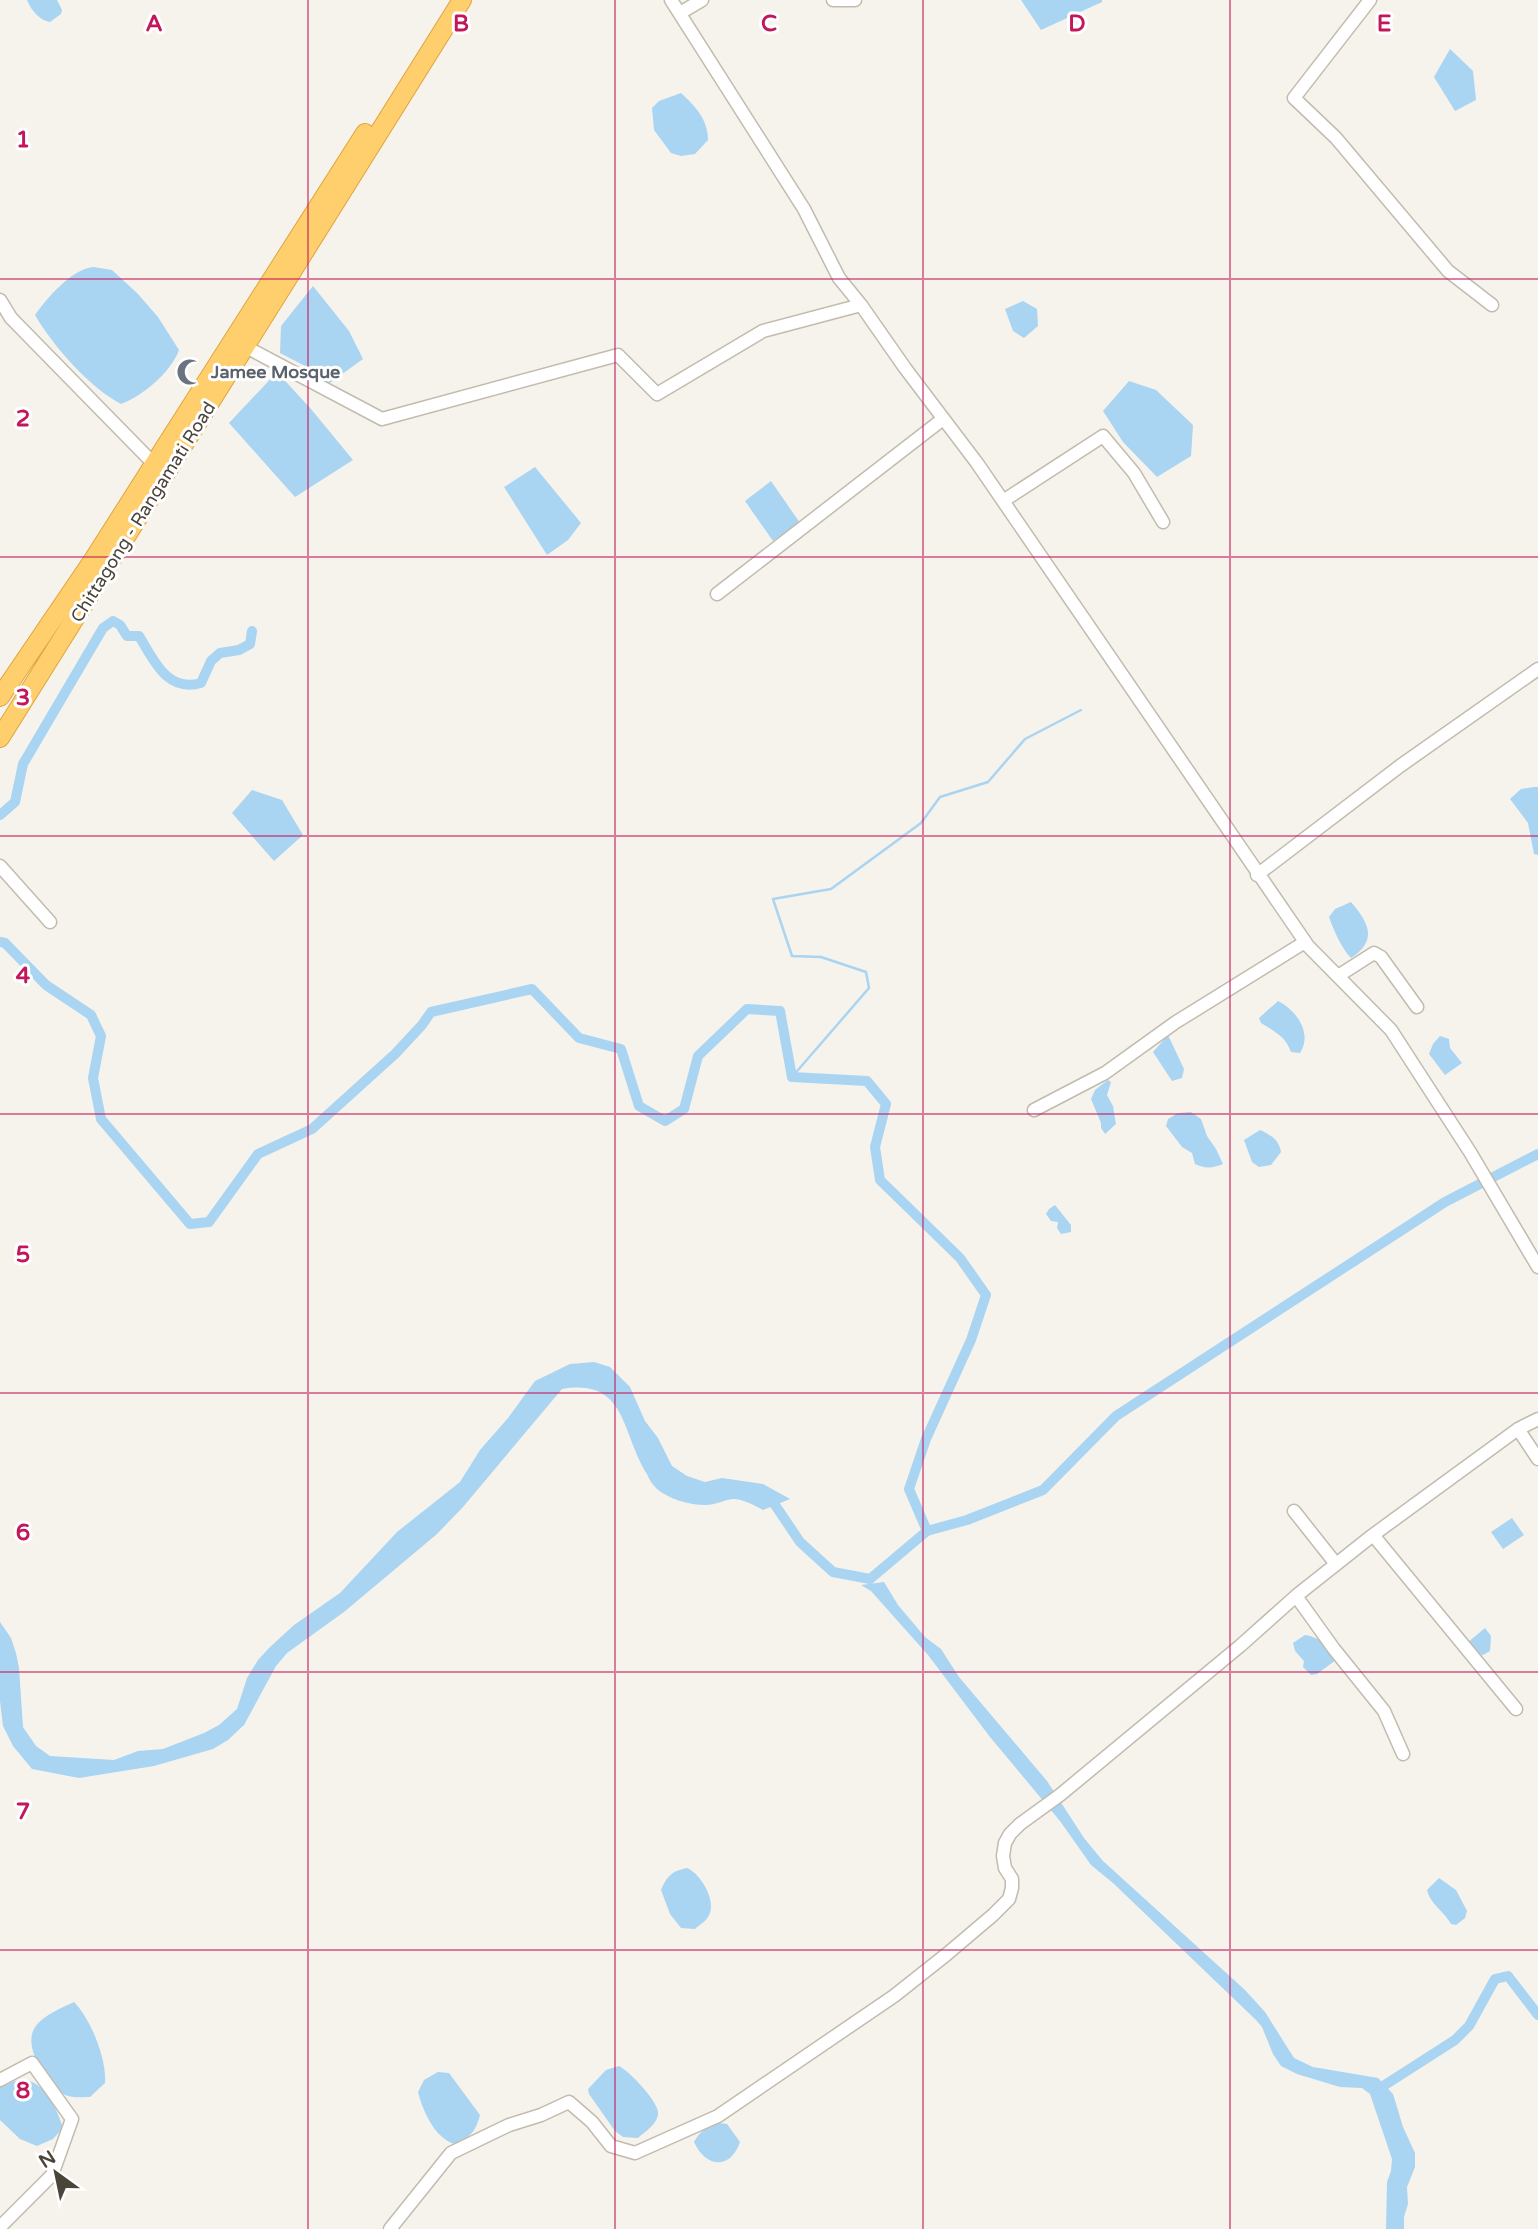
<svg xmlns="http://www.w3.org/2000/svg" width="1538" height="2229" font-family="'Varela Round',sans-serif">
	<rect width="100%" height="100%" fill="#f6f3ec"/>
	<path fill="#a9d4f2" d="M27,0h30l5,10 -1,4 -11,8c-11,-2 -19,-12 -23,-22z
		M1021,0h81v2l-61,28z
		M1450,49l23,22 3,29 -21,11 -21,-34z
		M681,93c14,13 27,26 27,47l-13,14 -14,2 -10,-3 -17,-23 -2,-22 7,-7z
		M93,267l19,3 26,24 20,23 21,33c-8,22 -36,46 -58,54 -32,-17 -68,-58 -86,-89 12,-17 37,-46 58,-48z
		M313,286l36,45 14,28 -36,26 -22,-19 -25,-13 1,-27z
		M1023,301l14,8 1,17 -14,12 -11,-7 -8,-22z
		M277,372l34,37 42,51 -58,37 -66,-74z
		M1129,381l27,9 37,35 -2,31 -34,21 -34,-35 -20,-31z
		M535,467l46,56 -13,17 -21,15 -43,-68z
		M771,481l29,42 -27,18 -28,-40z
		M1534,787h4v68l-4,-1 -6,-31 -18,-24 11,-10z
		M252,790l30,10 21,35 -29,26 -42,-48z
		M1351,902c18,21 27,38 0,56 -9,-9 -18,-29 -22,-41l6,-8z
		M1278,1001c18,9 35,32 22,52l-9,-1c-6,-16 -16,-20 -30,-29l-2,-5z
		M1168,1035l16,34 -2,9 -10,3 -19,-29z
		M1440,1036l9,3 1,9 12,15 -17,12 -16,-21 4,-10z
		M1108,1080l3,2 -4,13 6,11 3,18 -11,10 -4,-6v-5l-10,-24 4,-9z
		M1191,1112l10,7 6,17 9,13 7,15c-10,4 -18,5 -28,0l-3,-11 -10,-6 -16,-21 2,-7 10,-6z
		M1260,1130c11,5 19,10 21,22l-10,13 -12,2 -7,-5 -8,-22z
		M1055,1205l16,20v7l-10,2 -4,-6 1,-6 -7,-1 -5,-7 3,-5z
		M594,1362l16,5 20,20 15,34 13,17 14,28 15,10 18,6 17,-4 41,6 27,15 -27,11c-9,-5 -20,-11 -30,-11 -9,1 -18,6 -27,6 -17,0 -38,-6 -50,-17 -4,-4 -7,-9 -9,-14 -26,-41 -20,-96 -85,-85l-99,118 -26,27 -93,78 -57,41 -11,13 -32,59 -16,15 -15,9 -59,17 -75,12 -47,-9 -19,-23 -10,-20 -3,-25v-79l11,16 5,15 3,15 4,59 13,19 14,10 64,4 24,-9 25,-2 41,-16 15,-8 18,-16 10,-31 11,-18 11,-12 25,-23 46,-32 57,-61 63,-50 20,-32 28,-32 27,-37 35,-17z
		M1512,1518l12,17 -21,14 -12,-17z
		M884,1582l14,23 27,32 16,12 18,28 88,104 37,57 19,23 142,129 20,22 29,46 19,9 65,11 15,16 10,33 12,26v14l-8,20 1,17 -4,13v12h-18l1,-47 4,-11 1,-12 -22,-65 -8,-6 -22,-1 -43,-13 -16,-8 -8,-12 -11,-27 -6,-7 -143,-137 -22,-18 -31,-44 -70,-84 -62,-82 -57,-64 -10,-6z
		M1485,1628l6,8 -1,15 -7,4 -5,-1 -11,-11z
		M1305,1635c17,3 22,11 31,25l-19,14 -6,1 -8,-8 1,-6 -9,-10 -2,-8z
		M687,1868c14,6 31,34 21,49 -3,5 -9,8 -13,12l-14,-1 -11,-14 -9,-24c6,-14 11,-19 26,-22z
		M1439,1878l17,12 11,21 -2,7 -9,7 -5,-1c-7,-13 -21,-20 -24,-34z
		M74,2002c17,17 33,58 31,81l-15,14c-6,0 -16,1 -22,-1 -18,-6 -41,-42 -36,-62 5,-17 28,-25 42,-32z
		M619,2066c10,5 38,34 39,46 1,11 -13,20 -20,26l-15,-1 -8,-6 -26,-37 -1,-5 18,-19z
		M438,2072l11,1 31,42c-4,16 -10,23 -26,29 -20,-7 -31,-33 -36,-52l6,-12z
		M20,2079c23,0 37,29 43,49l-10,11 -16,7 -17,-7 -20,-19v-33z
		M719,2123l8,1 13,18c-10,29 -35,25 -46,0 5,-10 15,-17 25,-19z"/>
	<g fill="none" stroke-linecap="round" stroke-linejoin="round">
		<path stroke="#a9d4f2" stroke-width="2.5" d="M792,1077l77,-89 -3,-16 -45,-15 -29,-1 -19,-57 58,-10 90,-66 19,-26 48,-15 37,-43 56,-29"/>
		<path stroke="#a9d4f2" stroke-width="10" d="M0,815l15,-13 8,-38 80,-136 10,-7 7,4 7,11h12c15,24 28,57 62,47l10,-22 9,-8 19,-3 11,-6 2,-13
			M0,942l5,1 41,42 45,30 10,21 -8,42 8,41 89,105 19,-2 49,-68 54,-25 83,-75 27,-29 9,-13 101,-23 47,49 42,11 18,57 26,15 19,-12 14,-53 49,-47 33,2 12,66 75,4 19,23 -11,43 5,33 80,78 26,37 -15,45 -45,99 -17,50 18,42
			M769,1496l31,46 33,30 37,7 57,-48 40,-11 76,-30 73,-74 329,-214 93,-48
			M1377,2090l78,-50 14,-14 26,-47 13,-3 30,39"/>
		<g stroke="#c2bbae" stroke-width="15">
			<path id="minor" d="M671,0l133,209 35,69 22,27 44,63 72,95 331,483 83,84 79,122 68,115
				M833,0h22
				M1370,0l-76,98 42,40 112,133 44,34
				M680,13l22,-13
				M0,300l11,18 143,146
				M246,347l136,72 236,-64 39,39 106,-63 98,-26
				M1003,501l100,-65 31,37 29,49
				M717,594l226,-175
				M0,866l50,56
				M1257,875l143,-109 138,-97
				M1338,976l36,-23 7,4 36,50
				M1034,1110l71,-37 71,-51 129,-80
				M1518,1429l20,30
				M1294,1511l42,53
				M1373,1535l143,174
				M1296,1596l38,53 50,62 19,43
				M0,2080l32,-17 40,56 -20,56 -52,52
				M390,2229l61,-76 58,-28 32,-10 28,-13 23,20 19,24 24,7 83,-37 176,-120 53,-42 46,-39 16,-16 3,-11v-9l-7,-11 -2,-12 2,-13 5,-9 10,-10 40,-29 180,-149 56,-50 77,-61 145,-106 20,-10"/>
		</g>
		<g stroke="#e0a43c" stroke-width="20">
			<path id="highway" d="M0,697l93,-137 272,-427
				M0,738l462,-738"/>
		</g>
		<use href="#minor" stroke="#fff" stroke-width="12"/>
		<use href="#highway" stroke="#ffcf6e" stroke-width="18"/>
	</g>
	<path fill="none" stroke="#c2185b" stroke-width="2" stroke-opacity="0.55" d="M308,0v2229M615,0v2229M923,0v2229M1230,0v2229M0,279h1538M0,557h1538M0,836h1538M0,1114h1538M0,1393h1538M0,1672h1538M0,1950h1538"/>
	<defs>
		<g id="mosque-bare" transform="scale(2.1)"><path d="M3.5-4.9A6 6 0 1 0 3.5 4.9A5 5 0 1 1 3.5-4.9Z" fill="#6b7280" stroke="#fff" stroke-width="2.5" paint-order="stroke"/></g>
	</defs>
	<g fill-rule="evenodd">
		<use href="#mosque-bare" x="190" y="372"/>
	</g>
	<g text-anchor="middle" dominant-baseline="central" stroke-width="6" stroke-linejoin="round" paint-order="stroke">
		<g font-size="18" font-weight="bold" fill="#5b616d" stroke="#fff" text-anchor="start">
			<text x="211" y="372">Jamee Mosque</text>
		</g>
		<g font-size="18" fill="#4b4439" stroke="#fff">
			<text transform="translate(143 512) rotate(-58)">Chittagong - Rangamati Road</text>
		</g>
	</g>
	<g font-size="23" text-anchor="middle" font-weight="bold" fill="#c2185b" stroke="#fff" stroke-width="6" stroke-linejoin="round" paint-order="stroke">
		<text x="154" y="31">A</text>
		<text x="461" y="31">B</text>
		<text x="769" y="31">C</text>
		<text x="1077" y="31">D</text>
		<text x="1384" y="31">E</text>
		<text x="23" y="147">1</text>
		<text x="23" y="426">2</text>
		<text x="23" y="705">3</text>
		<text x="23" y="983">4</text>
		<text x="23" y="1262">5</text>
		<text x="23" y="1540">6</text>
		<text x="23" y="1819">7</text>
		<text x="23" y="2098">8</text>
	</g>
	<g transform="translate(56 2173) rotate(327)" stroke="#ffffff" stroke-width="5" paint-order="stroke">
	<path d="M0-5L12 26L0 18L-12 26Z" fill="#4b4439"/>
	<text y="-10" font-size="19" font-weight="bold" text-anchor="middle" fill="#4b4439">N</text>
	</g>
</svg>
